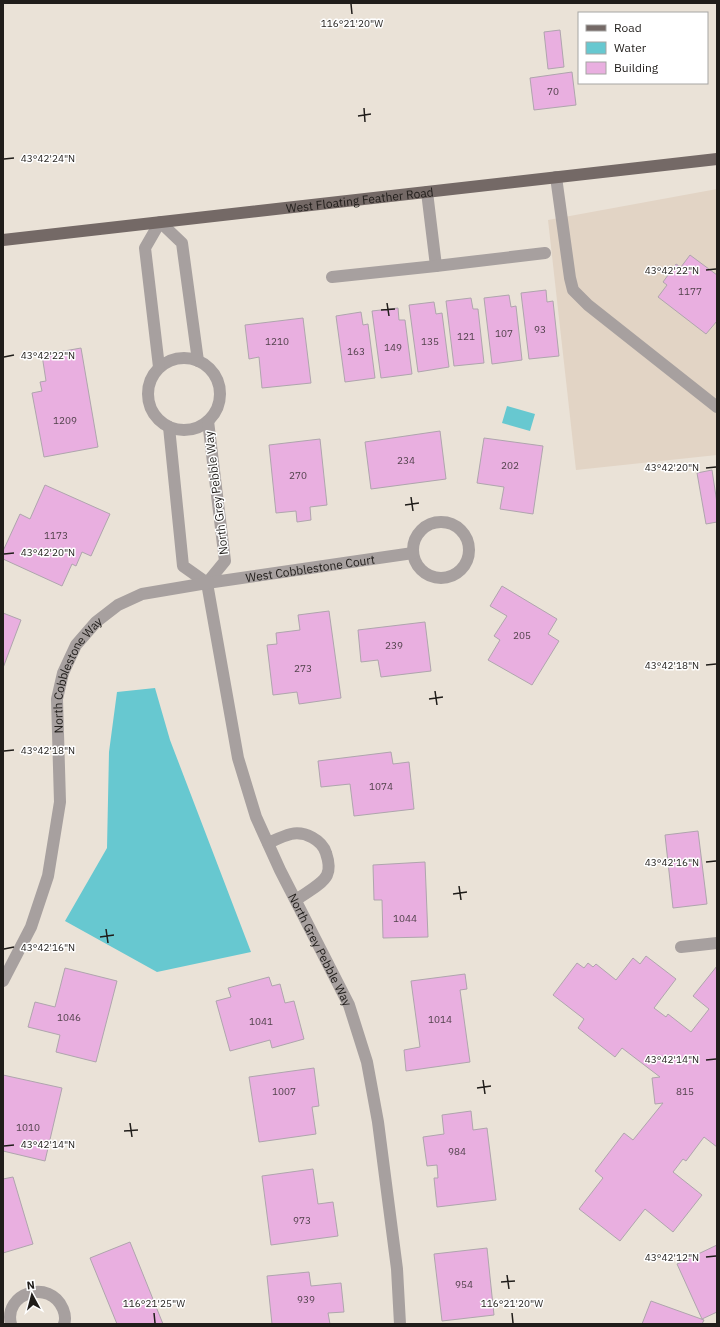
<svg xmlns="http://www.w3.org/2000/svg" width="720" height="1327" font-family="'IBM Plex Sans',sans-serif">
	<rect width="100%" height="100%" fill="#eae2d7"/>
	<path fill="#e2d4c5" d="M717,189v266l-141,15 -28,-250z"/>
	<path fill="#67c8d0" d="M507,406l28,8 -5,17 -28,-8z
		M155,688l15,52 81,212 -94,20 -92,-51 42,-73 2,-96 8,-60z"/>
	<path fill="#e9afe0" stroke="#afa5ad" d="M560,30l4,37 -16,2 -4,-37z
		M572,72l4,33 -42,5 -4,-32z
		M690,255l27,20v46l-11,13 -48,-37 9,-12 -4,-3 13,-18 5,3z
		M546,290l1,12 6,-1 6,55 -30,3 -8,-66z
		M509,295l2,12 5,-1 6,54 -30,4 -8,-66z
		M471,298l2,11h5l6,54 -30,3 -8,-65z
		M434,302l2,12 6,-1 7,54 -31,5 -9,-67z
		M398,308l1,12h6l7,54 -31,4 -9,-67z
		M361,312l2,13 5,-1 7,54 -30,4 -9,-66z
		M303,318l8,65 -49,5 -3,-31 -10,2 -4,-34z
		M81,348l17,99 -54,10 -12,-64 10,-2 -2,-9 6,-1 -4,-26z
		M440,431l6,48 -75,10 -6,-47z
		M484,438l59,8 -10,68 -33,-5 4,-22 -27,-4z
		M320,439l7,66 -17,2 1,13 -14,2 -1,-11 -20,2 -7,-68z
		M712,470l5,33v19l-11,2 -9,-51z
		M45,485l65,29 -19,42 -9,-4 -6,14 -4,-2 -10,22 -59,-27v-8l17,-37 10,5z
		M502,586l55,33 -9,15 11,7 -27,44 -44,-25 12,-20 -6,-4 13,-20 -17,-10z
		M329,611l12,87 -42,6 -2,-12 -24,3 -6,-50 10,-1 -1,-11 24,-3 -2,-15z
		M3,613l18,7 -18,48z
		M425,622l6,49 -50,6 -3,-17 -17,2 -3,-32z
		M391,752l2,12 16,-2 5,47 -60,7 -4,-32 -29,3 -3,-26z
		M698,831l9,73 -34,4 -8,-73z
		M425,862l3,75 -45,1 -1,-38h-8l-1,-35z
		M646,956l30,23 -22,29 12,9 2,-3 23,18 18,-23 -16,-13 24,-30v181l-13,-10 -18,24 -3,-2 -10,13 29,23 -29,37 -28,-23 -25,32 -41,-32 24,-31 -8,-7 29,-38 9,7 30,-37 -8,1 -3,-26 8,-1 -38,-29 -7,9 -37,-29 6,-9 -31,-24 24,-32 7,5 4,-5 5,4 3,-3 20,16 17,-22 7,6z
		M65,968l52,13 -21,81 -40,-10 4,-17 -32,-8 7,-25 20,5z
		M465,974l2,15 -7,1 10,72 -64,9 -2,-21 16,-3 -9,-66z
		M269,977l3,9 8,-2 5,19 9,-2 10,38 -32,9 -2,-8 -40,11 -14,-50 15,-4 -3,-9z
		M314,1068l5,38 -7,1 4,27 -57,8 -10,-65z
		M3,1075l59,13 -17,73 -42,-10z
		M471,1111l2,19 14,-2 9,72 -59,7 -3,-29h4l-1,-13 -10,1 -4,-29 21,-3 -2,-19z
		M313,1169l5,35 15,-2 5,34 -67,9 -9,-69z
		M13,1177l20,67 -30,9v-74z
		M130,1242l33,82h-46l-27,-66z
		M717,1245v67l-15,7 -25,-55z
		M487,1248l7,67 -52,6 -8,-67z
		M309,1272l2,14 30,-3 3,29 -16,1 2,11h-58l-5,-48z
		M651,1301l53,19 -2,4h-60z"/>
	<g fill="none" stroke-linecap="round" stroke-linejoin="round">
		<g stroke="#a7a09f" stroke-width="12">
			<path d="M556,177l14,101 3,12 15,15 129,102"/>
			<path d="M427,192l9,74"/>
			<path d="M332,277l104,-11 109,-13"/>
			<circle cx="184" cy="394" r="36"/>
			<path d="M159,367l-14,-119 15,-26 22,21 16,118"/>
			<path id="s1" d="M169,427l14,139 24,17 31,175 18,59 24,53 69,135 18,57 11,60 19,147 3,55"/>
			<circle cx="441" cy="550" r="28"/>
			<path d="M207,583l18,-22 -17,-140"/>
			<path d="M268,843c7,-3 15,-7 23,-9 14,-3 31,6 35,19 2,6 4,16 1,22 -4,9 -23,19 -31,25"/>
			<path d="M681,947l36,-4"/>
			<path id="s2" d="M3,981l28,-54 17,-51 12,-74 -3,-103 6,-26 13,-28 20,-23 22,-17 24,-11 65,-11 206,-30"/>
			<path d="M11,1324c-8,-31 39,-46 52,-15 2,5 3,10 1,15"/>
		</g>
		<path stroke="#746966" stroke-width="12" id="s3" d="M3,240l714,-81"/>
	</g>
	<path fill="none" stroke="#201d1a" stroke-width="1.5" d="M351,4l1,10M364,108l1,14M358,116l13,-2M4,159l10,-1M706,270l10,-1M387,303l2,13M381,310l14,-1M4,357l10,-2M706,468l10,-1M411,497l2,14M405,505l14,-2M4,554l10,-1M706,665l10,-1M435,691l2,14M429,699l14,-2M4,751l10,-1M706,862l10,-1M459,886l2,14M453,894l14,-2M106,929l2,14M100,937l14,-2M4,949l10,-2M706,1060l10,-1M483,1080l2,14M477,1088l14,-2M130,1123l2,14M124,1131l14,-1M4,1146l10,-1M706,1257l10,-1M507,1275l2,14M501,1282l14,-1M154,1313l1,10M512,1313l1,10"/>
	<g text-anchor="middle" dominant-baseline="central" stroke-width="3" stroke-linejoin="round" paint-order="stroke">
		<g font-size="10" fill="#52424c">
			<text x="553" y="91">70</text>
			<text x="690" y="291">1177</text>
			<text x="540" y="329">93</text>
			<text x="504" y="333">107</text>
			<text x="466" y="336">121</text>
			<text x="277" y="341">1210</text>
			<text x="430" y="341">135</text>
			<text x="393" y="347">149</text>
			<text x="356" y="351">163</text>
			<text x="65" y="420">1209</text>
			<text x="406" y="460">234</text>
			<text x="510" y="465">202</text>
			<text x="298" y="475">270</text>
			<text x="56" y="535">1173</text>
			<text x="522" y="635">205</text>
			<text x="394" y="645">239</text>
			<text x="303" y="668">273</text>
			<text x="381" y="786">1074</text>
			<text x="405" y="918">1044</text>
			<text x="69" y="1017">1046</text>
			<text x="440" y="1019">1014</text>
			<text x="261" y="1021">1041</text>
			<text x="284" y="1091">1007</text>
			<text x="685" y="1091">815</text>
			<text x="28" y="1127">1010</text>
			<text x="457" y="1151">984</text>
			<text x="302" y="1220">973</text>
			<text x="464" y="1284">954</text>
			<text x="306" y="1299">939</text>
		</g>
		<g font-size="12" fill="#201d1a" stroke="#fff">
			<text stroke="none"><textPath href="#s3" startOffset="359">West Floating Feather Road</textPath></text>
			<text transform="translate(216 493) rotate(-97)">North Grey Pebble Way</text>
			<text stroke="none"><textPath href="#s2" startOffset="605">West Cobblestone Court</textPath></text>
			<text stroke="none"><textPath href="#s2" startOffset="322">North Cobblestone Way</textPath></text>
			<text stroke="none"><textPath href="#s1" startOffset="556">North Grey Pebble Way</textPath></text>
		</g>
	</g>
	<g font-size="10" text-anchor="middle" fill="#201d1a" stroke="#fff" stroke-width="3" stroke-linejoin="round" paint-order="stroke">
		<text x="352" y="27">116°21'20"W</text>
		<text x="48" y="162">43°42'24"N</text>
		<text x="672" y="274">43°42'22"N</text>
		<text x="48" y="359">43°42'22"N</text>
		<text x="672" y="471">43°42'20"N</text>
		<text x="48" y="556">43°42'20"N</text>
		<text x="672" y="669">43°42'18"N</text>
		<text x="48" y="754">43°42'18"N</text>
		<text x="672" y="866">43°42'16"N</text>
		<text x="48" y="951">43°42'16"N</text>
		<text x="672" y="1063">43°42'14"N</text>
		<text x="48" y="1148">43°42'14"N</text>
		<text x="672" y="1261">43°42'12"N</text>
		<text x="154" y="1307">116°21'25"W</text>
		<text x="512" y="1307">116°21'20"W</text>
	</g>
	<rect width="720" height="1327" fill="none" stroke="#201d1a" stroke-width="8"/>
	<rect x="578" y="12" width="130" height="72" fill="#ffffff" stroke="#a6a5a3"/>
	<rect x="586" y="25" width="20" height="6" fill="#746966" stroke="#a6a5a3"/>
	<text x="614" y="32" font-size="12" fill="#201d1a">Road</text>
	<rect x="586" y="42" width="20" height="12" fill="#67c8d0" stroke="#a6a5a3"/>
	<text x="614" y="52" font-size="12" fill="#201d1a">Water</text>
	<rect x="586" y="62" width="20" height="12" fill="#e9afe0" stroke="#a6a5a3"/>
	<text x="614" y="72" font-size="12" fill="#201d1a">Building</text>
	<g transform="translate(32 1295) rotate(353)" stroke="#ffffff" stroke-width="3" paint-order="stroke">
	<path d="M0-3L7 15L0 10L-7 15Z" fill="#201d1a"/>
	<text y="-6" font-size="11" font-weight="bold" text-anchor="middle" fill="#201d1a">N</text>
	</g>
</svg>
